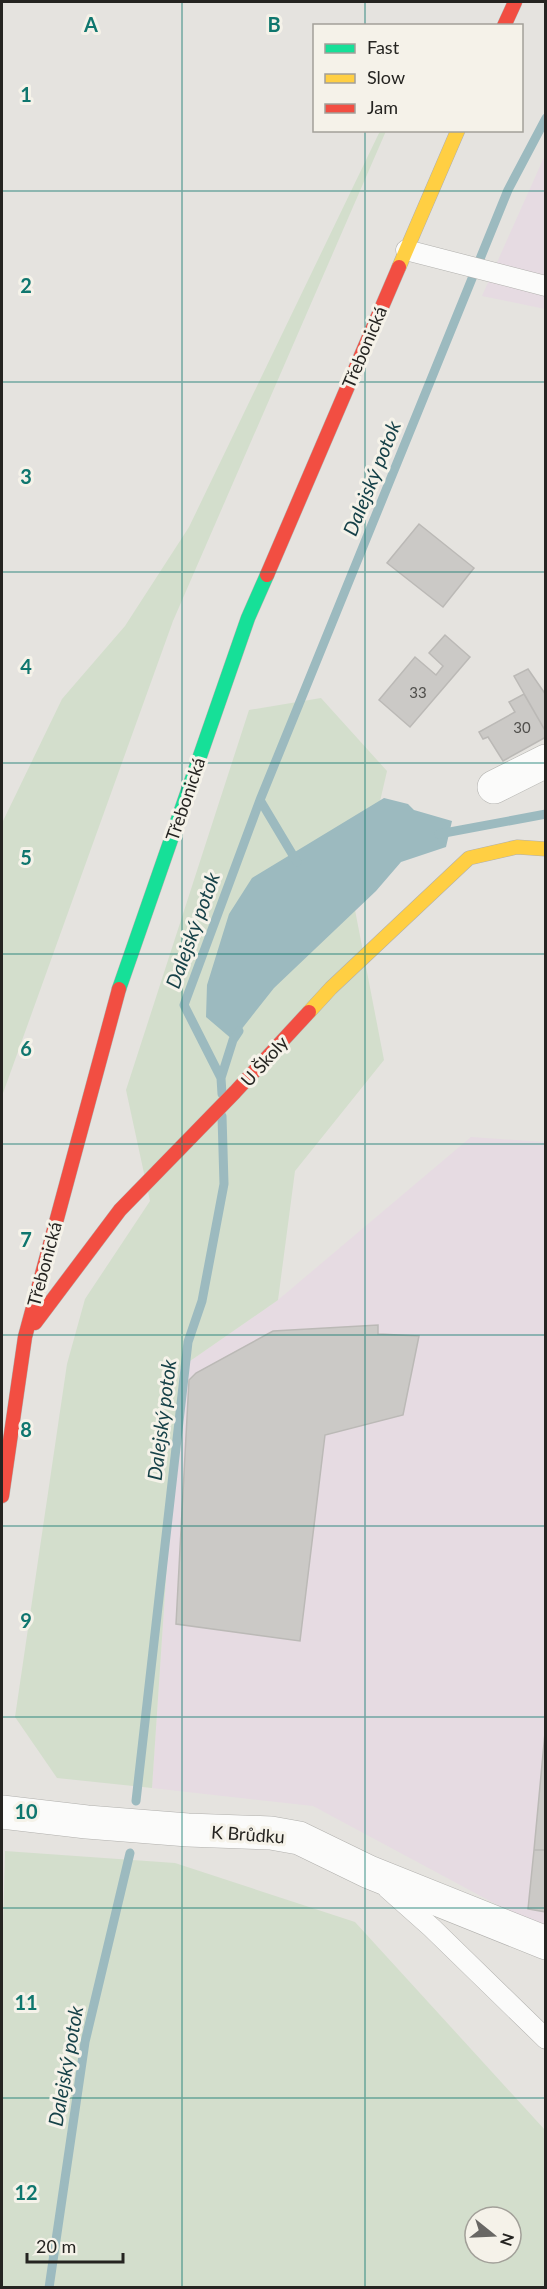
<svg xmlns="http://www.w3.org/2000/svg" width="547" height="2289" font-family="Lato,sans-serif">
	<rect width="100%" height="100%" fill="#e5e3df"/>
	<path fill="#e6dbe2" d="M545,155v154l-63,-13z
		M471,1137l74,5v783l-16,-3 -216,-116 -161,-18 28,-420 98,-68z"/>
	<path fill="#d3decc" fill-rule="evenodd" d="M380,131h6l-213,490 -171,475v-269l1,-6 59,-122 63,-73 64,-99z
		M321,698l66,73 -32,139 29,150 -89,111 -17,129 -98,68 -28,420 -95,-10 -42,-61 52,-353 18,-65 65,-98 -24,-111 123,-380z
		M5,1851l170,12 180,59 190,208v157h-543v-319zM475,2217h36v36h-36z"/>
	<path fill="#9cbabf" d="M384,798l24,6 6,6 38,11 -6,26 -45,15 -25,29 -102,97 -41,52 -27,-23 1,-32 22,-71 23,-36z"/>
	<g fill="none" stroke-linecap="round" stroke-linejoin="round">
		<path stroke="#9cbabf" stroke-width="9" d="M260,800l37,62
			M439,834l107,-20
			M221,1078l12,-38 6,-9
			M222,1094l-1,-16 -37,-73 76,-205 248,-610 38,-72
			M136,1801l52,-459 14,-41 22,-117 -2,-68
			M49,2288l36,-246 45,-189"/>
	</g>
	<path fill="#cbc9c6" stroke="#bbb9b6" stroke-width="1.5" d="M419,524l55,44 -31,39 -56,-44z
		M445,635l25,22 -60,70 -31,-27 36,-43 21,18 7,-9 -14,-13z
		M528,669l18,26v37l-32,-56z
		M524,694l22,38v5l-43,24 -15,-24 -5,2 -4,-7 36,-20 -6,-10z
		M378,1325v9l41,2 -16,79 -78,20 -25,206 -124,-17 13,-244 7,-7 77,-42z
		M546,1722v128h-12z
		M534,1850h12v62l-18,-3z"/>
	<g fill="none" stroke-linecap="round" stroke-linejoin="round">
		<g stroke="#b1b0ad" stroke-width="21">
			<path id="lane" d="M406,250l140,36
				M387,1888l45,40 114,111"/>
		</g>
		<g stroke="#b1b0ad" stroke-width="34">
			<path id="street" d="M494,787l52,-26
				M2,1812l85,10 101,8 83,3 28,5 70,34 177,71"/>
		</g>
		<g stroke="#b1b0ad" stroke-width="15">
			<path id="fast" d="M119,989l129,-371 19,-43"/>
		</g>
		<g stroke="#b1b0ad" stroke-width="15">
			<path id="slow" d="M399,267l59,-137
				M309,1012l22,-24 138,-130 48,-11 29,2"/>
		</g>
		<g stroke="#b1b0ad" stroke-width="15">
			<path id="jam" d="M504,26l11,-24
				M267,575l132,-308
				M35,1323l85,-113 115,-118 74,-80
				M2,1496l23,-159 94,-348"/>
		</g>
		<use href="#lane" stroke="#fbfbfa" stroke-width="20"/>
		<use href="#street" stroke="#fbfbfa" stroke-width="33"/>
		<use href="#fast" stroke="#16e098" stroke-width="14"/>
		<use href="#slow" stroke="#ffcf43" stroke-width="14"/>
		<use href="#jam" stroke="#f24e42" stroke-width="14"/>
	</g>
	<path fill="none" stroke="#0f766e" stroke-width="1.5" stroke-opacity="0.55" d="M182,2v2286M365,2v24M365,130v2158M2,191h544M2,382h544M2,572h544M2,763h544M2,954h544M2,1144h544M2,1335h544M2,1526h544M2,1717h544M2,1908h544M2,2098h544"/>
	<g text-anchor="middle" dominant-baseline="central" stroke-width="6" stroke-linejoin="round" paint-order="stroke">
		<g font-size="15" fill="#504f4c">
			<text x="418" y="692">33</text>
			<text x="522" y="727">30</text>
		</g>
		<g font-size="18" fill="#252421" stroke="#f5f2e9">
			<text transform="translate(364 347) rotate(-67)">Třebonická</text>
			<text transform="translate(185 799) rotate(-71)">Třebonická</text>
			<text transform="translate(264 1061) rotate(-48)">U Školy</text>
			<text transform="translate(44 1264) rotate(-75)">Třebonická</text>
			<text transform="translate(248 1834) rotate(4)">K Brůdku</text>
		</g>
		<g font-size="20" font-style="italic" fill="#164148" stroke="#f5f2e9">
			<text transform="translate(371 478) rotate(-68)">Dalejský potok</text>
			<text transform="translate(192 930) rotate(-70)">Dalejský potok</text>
			<text transform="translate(161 1420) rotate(-83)">Dalejský potok</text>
			<text transform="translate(65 2066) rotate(-80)">Dalejský potok</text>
		</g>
	</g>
	<g font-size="20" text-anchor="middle" font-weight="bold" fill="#0f766e" stroke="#f5f2e9" stroke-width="6" stroke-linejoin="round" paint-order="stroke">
		<text x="91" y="32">A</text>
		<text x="274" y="32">B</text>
		<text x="26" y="102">1</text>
		<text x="26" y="293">2</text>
		<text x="26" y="484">3</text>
		<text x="26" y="674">4</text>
		<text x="26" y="865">5</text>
		<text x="26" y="1056">6</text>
		<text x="26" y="1247">7</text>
		<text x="26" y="1437">8</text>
		<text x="26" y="1628">9</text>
		<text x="26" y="1819">10</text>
		<text x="26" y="2010">11</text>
		<text x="26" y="2200">12</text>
	</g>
	<rect width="547" height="2289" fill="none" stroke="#252421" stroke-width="6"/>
	<rect x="313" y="24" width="210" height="108" fill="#f5f2e9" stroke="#a2a099" stroke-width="1.5"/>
	<rect x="325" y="44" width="30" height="9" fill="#16e098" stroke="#a2a099" stroke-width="1.5"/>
	<text x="367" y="54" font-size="18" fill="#252421">Fast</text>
	<rect x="325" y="74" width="30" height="9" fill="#ffcf43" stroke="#a2a099" stroke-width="1.5"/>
	<text x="367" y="84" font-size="18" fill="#252421">Slow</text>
	<rect x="325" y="104" width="30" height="9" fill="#f24e42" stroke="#a2a099" stroke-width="1.5"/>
	<text x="367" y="114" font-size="18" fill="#252421">Jam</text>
	<g transform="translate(493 2235) rotate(108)"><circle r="28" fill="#f5f2e9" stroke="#a2a099" stroke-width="1.5"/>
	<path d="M0-4.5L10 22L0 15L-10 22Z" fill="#686764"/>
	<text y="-9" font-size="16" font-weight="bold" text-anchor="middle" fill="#252421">N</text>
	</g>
	<path d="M27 2253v9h96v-9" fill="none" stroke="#252421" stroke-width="3"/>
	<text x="36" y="2253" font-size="18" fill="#252421" stroke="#f5f2e9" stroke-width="4.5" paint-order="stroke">20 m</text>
</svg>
